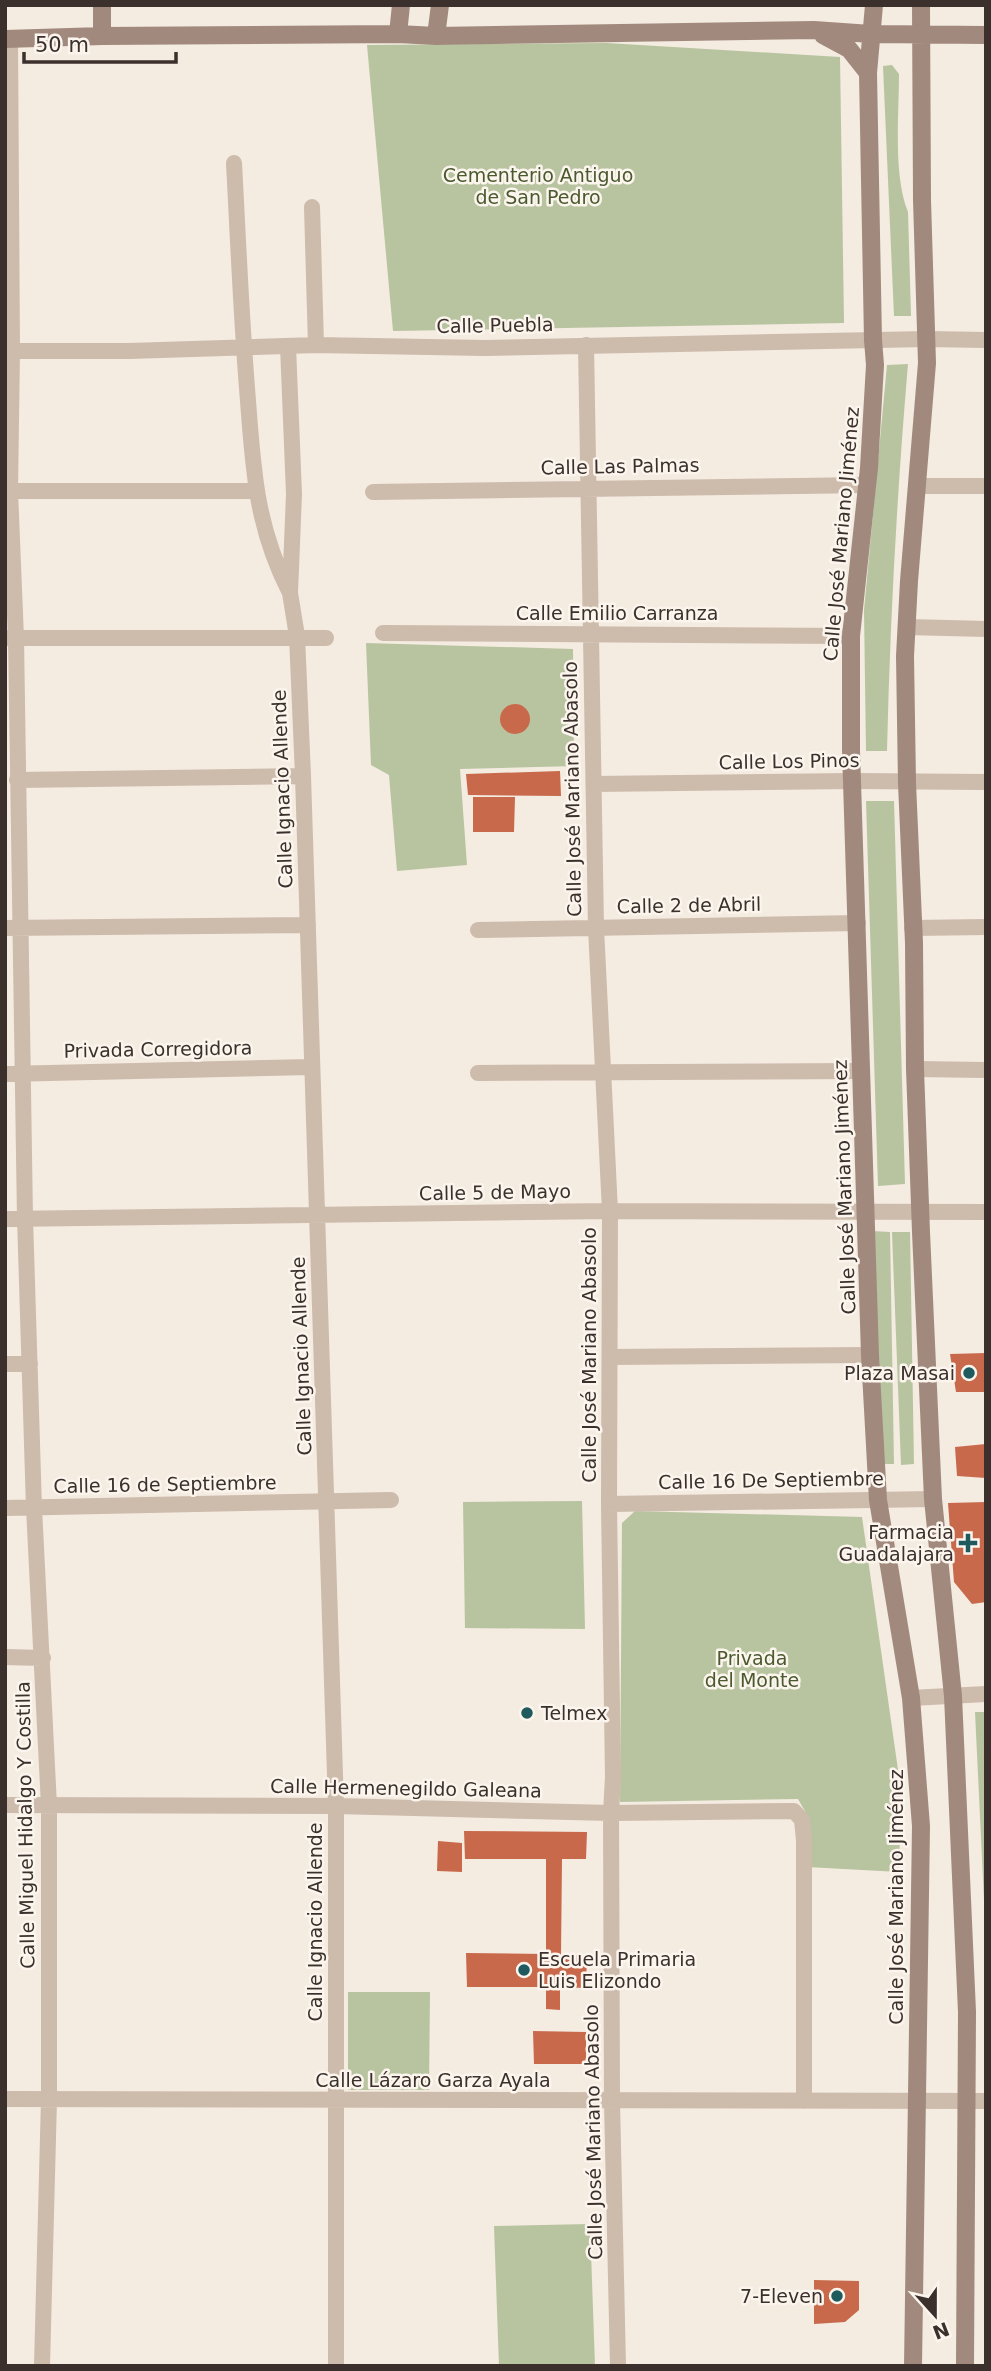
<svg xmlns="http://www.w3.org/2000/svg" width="991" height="2371" font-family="'DejaVu Sans',sans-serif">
	<rect width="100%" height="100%" fill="#f4ebe1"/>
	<path fill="#b8c4a0" d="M607,43l233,14 4,266 -451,8 -26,-286z
		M892,65l7,9c0,41 -6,102 9,138l3,104h-17l-11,-250z
		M908,364c-11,129 -18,257 -21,387h-21l-2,-141 23,-245z
		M366,643l207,6 1,117 -114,3 7,96 -70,6 -8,-96 -18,-10z
		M866,801h28l11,383 -27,2z
		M872,1231l18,1 4,232h-13z
		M892,1232h18l4,232 -13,1z
		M582,1501l3,128 -120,-1 -2,-126z
		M635,1511l227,6 39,274 -2,81 -92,-5 -1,-54 -8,-14 -178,3 2,-279z
		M975,1712h11v230z
		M348,1992h82l-1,98h-81z
		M590,2224l5,142h-96l-5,-140z"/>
	<path fill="#c8694b" d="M500 719a15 15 0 1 1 30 0a15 15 0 1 1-30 0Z
		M560,771l1,25 -93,-1 -2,-21z
		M473,797h42l-1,35h-41z
		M986,1353v39h-30l-6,-38z
		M986,1444v34l-29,-2 -2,-29z
		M986,1502v100l-14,2 -18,-22 -6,-79z
		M464,1831l123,1 -1,27h-24l-1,96h26l-1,33 -26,-1v23l-14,-1v-22h-79l-1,-34 80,1v-95h-81z
		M438,1841l24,2v29l-25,-1z
		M533,2031l53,1v32h-52z
		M814,2280l45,1v29l-14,12 -31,2z"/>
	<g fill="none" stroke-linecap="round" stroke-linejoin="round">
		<path stroke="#cdbbac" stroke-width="16" d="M10,39l2,312 -2,140 6,147 9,580 9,290 15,298v293l-7,267
			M234,163c4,75 7,150 13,225 6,75 7,134 42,203
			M312,207l4,138
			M586,345l10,583 14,283 -1,293 4,273 -2,36 1,289 6,264
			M288,346l6,148 -4,99 7,43 6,140 33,1030v560
			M5,351h124l187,-6 169,3 442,-9 59,1
			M916,486h70
			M5,491h250
			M373,492l494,-7
			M907,627l79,2
			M383,633l468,3
			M8,638h318
			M17,780l286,-4
			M594,784l259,-3 133,1
			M5,928l303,-3
			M912,928l74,-1
			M478,930l380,-7
			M915,1069l71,1
			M478,1073l383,-2
			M5,1074l306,-7
			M5,1219l605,-8 376,1
			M611,1357l259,-2
			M5,1364h25
			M609,1504l324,-5
			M5,1508l386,-8
			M5,1657l38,1
			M911,1698l75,-4
			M5,1805l331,1 275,7 183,-2 8,9 2,20v261
			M5,2099l981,2"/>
		<path stroke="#a18a7d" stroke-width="18" d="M874,5l-6,68 5,267 2,25 -6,103 -18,168v114l19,605 8,145 33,198 10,128 -8,540
			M921,5l1,195 5,163 -18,218 -4,75 2,127 7,160 1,126 6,163 12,267 20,197 14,316 -2,354
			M398,34l3,-29
			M823,35l26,14 19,24
			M102,36v-31
			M436,36l4,-31
			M5,39l97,-3 296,-2 38,2 378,-6 57,4 115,1"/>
	</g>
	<g fill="#1f5a5e" stroke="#fbf5ee" stroke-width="2.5">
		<circle cx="969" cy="1373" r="7"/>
		<path d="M964.5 1532.5h7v7h7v7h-7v7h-7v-7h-7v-7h7z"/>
		<circle cx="527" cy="1713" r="7"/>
		<circle cx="524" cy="1970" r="7"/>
		<circle cx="837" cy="2296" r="7"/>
	</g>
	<g text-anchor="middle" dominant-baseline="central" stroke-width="5" stroke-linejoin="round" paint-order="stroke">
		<g font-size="19" fill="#4a5a2e" stroke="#fbf5ee">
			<text x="538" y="175">Cementerio Antiguo<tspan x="538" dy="22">de San Pedro</tspan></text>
			<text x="752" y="1658">Privada<tspan x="752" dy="22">del Monte</tspan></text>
		</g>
		<g font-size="19" fill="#3b302b" stroke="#fbf5ee">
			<text transform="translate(495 325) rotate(-1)">Calle Puebla</text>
			<text transform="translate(620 466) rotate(-1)">Calle Las Palmas</text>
			<text transform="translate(841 534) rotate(-85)">Calle José Mariano Jiménez</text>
			<text x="617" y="613">Calle Emilio Carranza</text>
			<text transform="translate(789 761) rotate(-1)">Calle Los Pinos</text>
			<text transform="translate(282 789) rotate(-92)">Calle Ignacio Allende</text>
			<text transform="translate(572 789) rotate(-91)">Calle José Mariano Abasolo</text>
			<text transform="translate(689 905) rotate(-1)">Calle 2 de Abril</text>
			<text transform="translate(158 1049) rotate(-1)">Privada Corregidora</text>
			<text transform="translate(844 1187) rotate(-92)">Calle José Mariano Jiménez</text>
			<text transform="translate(495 1192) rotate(-1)">Calle 5 de Mayo</text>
			<text transform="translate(589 1355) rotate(-90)">Calle José Mariano Abasolo</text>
			<text transform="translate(301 1356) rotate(-92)">Calle Ignacio Allende</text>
			<text transform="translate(771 1480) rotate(-1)">Calle 16 De Septiembre</text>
			<text transform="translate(165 1484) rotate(-1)">Calle 16 de Septiembre</text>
			<text transform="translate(406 1788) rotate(1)">Calle Hermenegildo Galeana</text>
			<text transform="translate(25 1825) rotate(-91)">Calle Miguel Hidalgo Y Costilla</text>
			<text transform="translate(896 1897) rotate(-90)">Calle José Mariano Jiménez</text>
			<text transform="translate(315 1922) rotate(-90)">Calle Ignacio Allende</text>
			<text x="433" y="2080">Calle Lázaro Garza Ayala</text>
			<text transform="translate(593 2132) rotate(-91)">Calle José Mariano Abasolo</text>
		</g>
		<g font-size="19" fill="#3b302b" stroke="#fbf5ee" text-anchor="end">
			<text x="955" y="1373">Plaza Masai</text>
			<text x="954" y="1532">Farmacia<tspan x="954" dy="22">Guadalajara</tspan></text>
			<text x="541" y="1713" text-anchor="start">Telmex</text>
			<text x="538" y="1959" text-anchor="start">Escuela Primaria<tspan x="538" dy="22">Luis Elizondo</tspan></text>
			<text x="823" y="2296">7-Eleven</text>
		</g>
	</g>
	<rect width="991" height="2371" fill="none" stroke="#3b302b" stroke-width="14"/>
	<g transform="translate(935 2315) rotate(159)" stroke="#fbf5ee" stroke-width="5" paint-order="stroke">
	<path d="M0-5L12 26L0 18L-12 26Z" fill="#3b302b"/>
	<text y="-10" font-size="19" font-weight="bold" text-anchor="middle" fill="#3b302b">N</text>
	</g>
	<path d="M24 52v10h152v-10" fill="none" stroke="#3b302b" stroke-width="3.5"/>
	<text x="35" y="52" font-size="21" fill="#3b302b" stroke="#fbf5ee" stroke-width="5" paint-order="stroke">50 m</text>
</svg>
